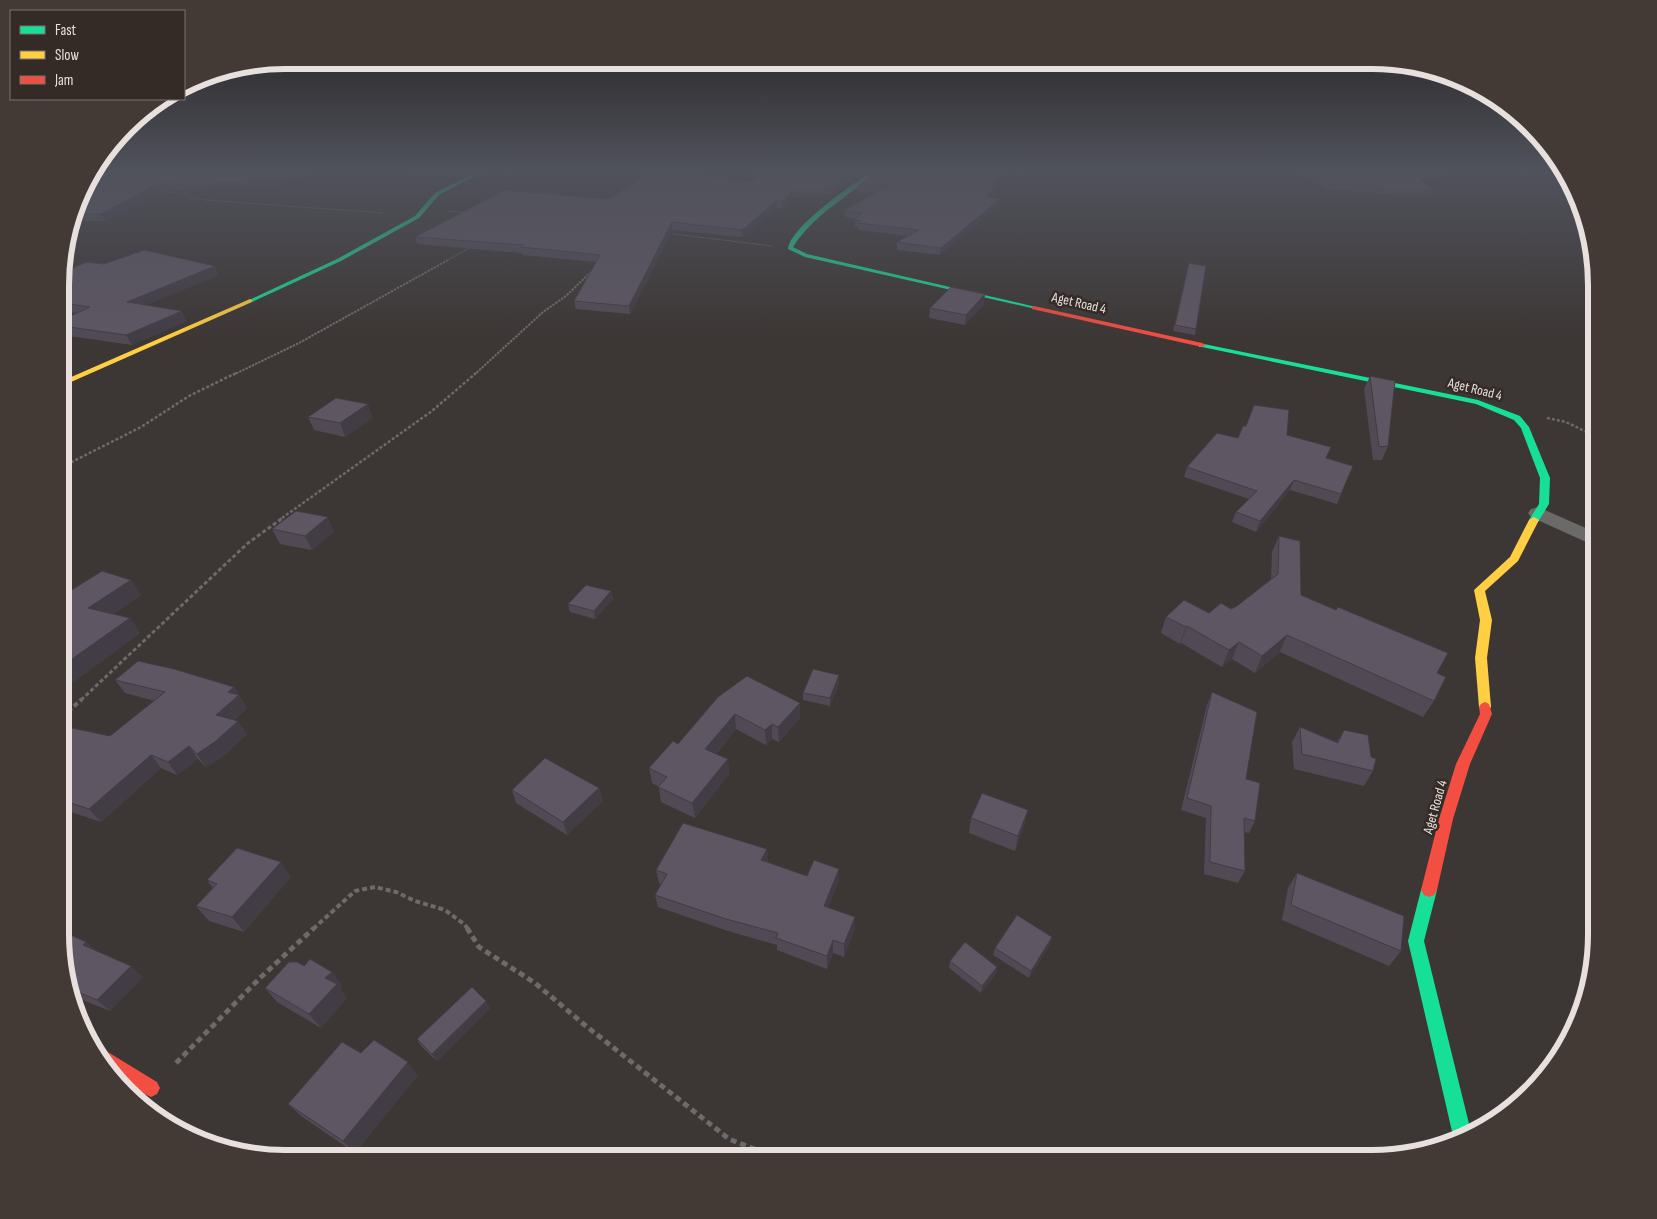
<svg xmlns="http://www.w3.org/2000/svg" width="1657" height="1219" font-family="'Sofia Sans Condensed',sans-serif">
	<rect width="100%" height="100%" fill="#3c3634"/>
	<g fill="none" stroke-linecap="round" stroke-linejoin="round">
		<path stroke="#6c6a6a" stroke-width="1" stroke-dasharray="2 1" stroke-linecap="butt" d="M159,191l28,3v3l18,3 178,13
			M448,211l16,2
			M666,233l106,13
			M446,261l25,-14"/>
		<path stroke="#6c6a6a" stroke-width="2" stroke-dasharray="2.5 1" stroke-linecap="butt" d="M233,375l66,-32 149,-83
			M474,375l69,-63 23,-16 26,-25"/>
		<path stroke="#6c6a6a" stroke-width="2.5" stroke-dasharray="3 2" stroke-linecap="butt" d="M1547,418l19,4 31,15
			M62,467l79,-40 48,-31 47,-23
			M282,518l150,-107 44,-38"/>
		<path stroke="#6c6a6a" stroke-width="3" stroke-dasharray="4 2.5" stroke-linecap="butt" d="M81,700l167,-157 36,-26"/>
		<path stroke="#6c6a6a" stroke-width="4" stroke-dasharray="5 3" stroke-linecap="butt" d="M62,717l20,-18
			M313,929l42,-38 20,-4 21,5 19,9 30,9 19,14 4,5"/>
		<path stroke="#6c6a6a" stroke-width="5" stroke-dasharray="6 4" stroke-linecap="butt" d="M467,928l12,19 56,36 51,43 143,113 50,20
			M176,1063l85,-86 53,-49"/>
		<path fill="#6c6969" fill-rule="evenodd" d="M1538,507l59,26v14l-66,-30 -3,-4 3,-4z"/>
		<path fill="#16e098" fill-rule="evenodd" d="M479,171h5l-45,24 -20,23 -78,43 -89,41 -5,-1 90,-42 78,-43 20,-23z
			M872,171h5c-28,26 -62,42 -84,76l14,7 229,53v2l-231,-52 -17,-8c3,-23 64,-64 84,-78z
			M1199,343l279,57 42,16 9,11 21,51 -1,26 -11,18h-8l-1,-2 10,-16 1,-26 -19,-50 -7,-8 -38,-16 -274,-57h-3z
			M1429,883l5,2 3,5 -13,51 48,195 -18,4 -46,-199 13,-51 3,-5z"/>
		<path fill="#ffcf43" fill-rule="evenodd" d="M250,299l2,1v2l-190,84v-5z
			M1534,517l5,3 -21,41 -33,30 7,29 -5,38 4,49 -2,3h-8l-2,-3 -4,-49 5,-38 -6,-30 36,-33 19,-37z"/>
		<path fill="#f24e42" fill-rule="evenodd" d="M1034,306l168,37 4,2 -4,2 -170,-38v-2z
			M1485,702l4,2 3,10 -22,50 -17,55 -16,71 -3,5 -5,2 -5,-2 -3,-5 18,-71 17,-55 24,-50 -1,-7 2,-3z
			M98,1046l59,36 3,6 -3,6 -6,3c-26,-11 -41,-28 -59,-48z"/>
	</g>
	<path fill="#514a55" d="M95,171h221l-43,15 -82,5 -22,-2 -16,5 -48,27h-33l11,-36z
		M394,171h75l-14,6z
		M764,171h101l-33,23 -39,3 -11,12 -6,-1 -34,29 -70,-7 -42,84 -54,-5 -2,-8 22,-39 -74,-7v-2l-105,-9 -2,-7 193,-38 143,-17z
		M877,171h126l-12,26 8,8 -59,50 -43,-5v-8l11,-6 -50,-6v-3h-3v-7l1,-1 -11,-2v-7l33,-19 -20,2v-7z
		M1295,171h145l2,2 -2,6 -22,-1 15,13 -3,6 -57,-3 -6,-4 -1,2 -40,-3z
		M1189,263l7,66 -1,6 -22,-4z
		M62,272l157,3 -73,30 41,16 -55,24 -70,-10v-15l14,-7 -14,-2z
		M984,304l-19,21 -36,-7 1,-10z
		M1370,376l18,70 -6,14h-9l-9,-71z
		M308,417l65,1 -28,19 -31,-7z
		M1246,426l41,9 39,23 15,36 -4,10 -47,-14 -34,42 -24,-10 4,-10 13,-13 -65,-22 3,-10 51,-29z
		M272,529l62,3 -22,18 -32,-6z
		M1279,536l22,59 136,78 -3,28 -11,16 -143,-65 -25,21 -23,-14 -10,8 -41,-24 -1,1 -19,-11 5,-16 43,-4 22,-4 6,-3 34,-27 1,-27z
		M131,580l10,15 -28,19 17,4 10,15 -69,51 -8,-2 -1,1v-87z
		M611,591l2,8 -18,20 -25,-7 -2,-8z
		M839,675v8l-9,23 -27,-6v-7z
		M115,680l119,7 13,21 -13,12 13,14 -22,21 -19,12 -8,-8 -21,16 -16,-7 -60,54 -39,-13v-83l48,10 45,-35 -30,-8z
		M1212,692l34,87 9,42 -6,12 -5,-1 1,39 -7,12 -34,-9 2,-56 -25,-8 26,-105z
		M718,697l82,6v15l-21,24 -7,-3 -6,6 -30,-16 -20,25 12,5 1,15 -34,44 -34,-16 -2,-15 -7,-4 -3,-15 29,-24z
		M1300,727l37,15 7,-12 29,41 -9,15 -70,-17 -2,-27z
		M599,788l4,13 -36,34 -51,-32 -4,-13z
		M1028,810l-4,15 -9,26 -46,-18 2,-15z
		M767,849l1,13 39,14 32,-7v12l-11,26 27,22 -11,28 -11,-4 -6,16 -50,-19v-5l-49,-14 -70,-24 -3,-12 6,-11 -2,-1 -3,-13z
		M1297,873l104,78 -12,15 -107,-46 6,-32z
		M291,877l-47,55 -35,-11 -13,-15 17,-18 -6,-8z
		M1052,937l-2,7 -21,34 -36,-23 2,-7z
		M86,942l9,8 48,27 -33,34 -37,-15 -11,-33z
		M950,961l47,6 -1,7 -15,19 -32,-25z
		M304,966l28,6 10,14 -2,3 7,9 -26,30 -44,-26 -12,-14z
		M490,1008l-53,53 -16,-15 -4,-7z
		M361,1053l57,22 -63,78 -54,-37 -13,-12z
		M1240,1149l19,10h-27z"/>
	<path fill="#423c45" d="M296,171h20l-43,15 -82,5 -3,-6z
		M453,171h16l-14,6z
		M856,171h9l-33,23v-6z
		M1001,171h2l-15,33v-7z
		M166,182l3,7 -16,5 -48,27 -4,-7 49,-26z
		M793,190v7l-11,12v-7z
		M1000,199l-1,6 -59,50 1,-7z
		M776,201v7l-34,29v-7z
		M672,222v8l-42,84 -1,-8z
		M215,266l4,9 -87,36 -5,-9z
		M985,294l-1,10 -19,21 1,-10z
		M182,311l5,10 -55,24 -6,-10z
		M368,404l5,14 -28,19 -5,-14z
		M1294,480l-4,10 -34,42 4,-11z
		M328,517l6,15 -22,18 -7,-14z
		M131,580l10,15 -42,28 -11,-15z
		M611,591l2,8 -18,20 -1,-8z
		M130,618l10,15 -69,51 -9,-12v-6z
		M1187,626l-6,17 -1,1 6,-17z
		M1287,635l-7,17 -25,21 7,-17z
		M1239,642l-7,17 -10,8 7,-17z
		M839,675v8l-9,23v-8z
		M234,687l13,21 -23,20 -8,-13 12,-23z
		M800,703v15l-21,24 -1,-15z
		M735,714l1,15 -29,35 -2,-15z
		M238,721l9,13 -22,21 -19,12 -9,-13z
		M772,724v15l-6,6 -1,-15z
		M189,746l9,13 -21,16 -9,-13z
		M151,755l10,13 -60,54 -12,-13z
		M728,759l1,15 -34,44 -3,-15z
		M599,788l4,13 -36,34 -4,-13z
		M1028,810l-4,15 -9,26 3,-15z
		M767,849l1,12 -6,12 -1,-13z
		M281,862l10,15 -47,55 -12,-15z
		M839,869v12l-15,37v-12z
		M855,917v12l-11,28v-13z
		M1052,937l-2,7 -21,34 2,-7z
		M833,940v13l-6,16v-13z
		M86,942l13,12 -16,-9z
		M131,966l12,11 -33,34 -13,-11z
		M997,967l-1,7 -15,19 1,-7z
		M332,972l10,14 -2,3 7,9 -26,30 -12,-14 16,-36z
		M486,1001l4,7 -53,53 -5,-7z
		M408,1062l10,13 -63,78 -12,-12z"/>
	<path fill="#5e5663" stroke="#423c45" d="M95,171h201l-25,9 -83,5 -22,-3 -16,6 -49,26h-27l9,-29z
		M653,171h8l90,11 13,-11h92l-24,17 -39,2 -11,12 -6,-1 -34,29 -70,-8 -43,84 -55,-5 26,-46 -79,-8 2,-2 -108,-8 90,-47 103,9z
		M877,171h124l-13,26 12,2 -59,49 -44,-6 22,-12 -61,-7 2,-2 -5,-1 7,-7 -17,-3 46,-26 -33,2z
		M1306,171h134l2,2 -30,-1 21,19 -57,-3 -9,-5 2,3 -41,-3z
		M144,250l71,16 -88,36 55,9 -56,24 -64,-9v-6l28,-13 -28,-4v-31l25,-10 17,2z
		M1189,263l17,3 -10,63 -21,-4z
		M951,287l34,7 -19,21 -36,-7z
		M1370,376l25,5 -7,65 -9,1z
		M336,398l32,6 -28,19 -32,-6z
		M1254,405l35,5 -2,25 44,12 -5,11 27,8 -12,28 -47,-14 -34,41 -24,-9 21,-21 -70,-24 30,-34 21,5 5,-12h3z
		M296,511l32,6 -23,19 -33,-7z
		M1279,536l21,5 1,54 35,15 2,-3 110,46 -11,20 9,4 -12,24 -147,-66 -25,21 -23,-14 -10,8 -42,-24 -1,1 -20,-10 18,-17 25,13 12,-10 10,6 6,-3 41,-32z
		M102,571l29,9 -43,28 42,10 -68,48v-70z
		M586,585l25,6 -17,20 -26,-7z
		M138,661l36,8 60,18 -6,5 11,3 -23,20 22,6 -22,20 -19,13 -8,-8 -21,16 -17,-7 -62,54 -27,-9v-74l48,10 55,-44 -50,-12z
		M813,669l26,6 -9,23 -27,-5z
		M747,676l53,27 -22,24 -6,-3 -7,6 -30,-16 -30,35 23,10 -36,44 -34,-16 9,-10 -18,-9 24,-27 5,3 40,-47z
		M1212,692l45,20 -11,67 14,4 -5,38 -11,-3 1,53 -35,-9 1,-56 -24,-8z
		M1300,727l38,16 6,-13 24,5 3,22 5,2 -3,12 -71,-17z
		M545,758l54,30 -36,34 -51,-32z
		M982,793l46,17 -10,26 -47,-18z
		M683,823l84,26 -6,11 46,16 7,-16 25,9 -15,37 31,11 -11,27 -11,-4 -6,16 -51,-18 2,-5 -52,-14 -71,-24 12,-21 -11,-4z
		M237,848l44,14 -49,55 -36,-11 21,-22 -10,-4z
		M1297,873l107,43 -3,35 -110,-46z
		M1017,915l35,22 -21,34 -36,-23z
		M62,931l24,11 -3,3 48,21 -34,34 -26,-11 -9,-26z
		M965,942l32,25 -15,19 -32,-25z
		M310,959l22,13 -7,6 12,6 -28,30 -44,-26 24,-26h8l7,4z
		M472,987l14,14 -54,53 -15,-15z
		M374,1040l34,22 -65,79 -55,-37 54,-62 19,11z
		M1240,1149l19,10h-21z"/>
	<linearGradient id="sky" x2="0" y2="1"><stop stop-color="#211e1d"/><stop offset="0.5" stop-color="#50525c"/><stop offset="1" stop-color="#50525c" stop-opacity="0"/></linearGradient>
	<rect width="1657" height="341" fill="url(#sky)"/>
	<g text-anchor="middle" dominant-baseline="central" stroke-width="5" stroke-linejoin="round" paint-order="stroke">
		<g font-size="14" fill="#e7e0dd" stroke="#352b26">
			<text transform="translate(1079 303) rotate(13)">Aget Road 4</text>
			<text transform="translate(1475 389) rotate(14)">Aget Road 4</text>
			<text transform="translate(1435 807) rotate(-74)">Aget Road 4</text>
		</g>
	</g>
	<path d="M0 0H1657V1219H0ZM285 69H1372A216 216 0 0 1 1588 285V934A216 216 0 0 1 1372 1150H285A216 216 0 0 1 69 934V285A216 216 0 0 1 285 69Z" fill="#433935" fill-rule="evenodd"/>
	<path fill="none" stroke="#e7e0dd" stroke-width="6" d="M285 69H1372A216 216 0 0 1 1588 285V934A216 216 0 0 1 1372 1150H285A216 216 0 0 1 69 934V285A216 216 0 0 1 285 69Z"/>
	<rect x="10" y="10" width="175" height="90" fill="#352b26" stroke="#7c736f"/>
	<rect x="20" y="26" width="25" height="8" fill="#16e098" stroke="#7c736f"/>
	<text x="55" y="35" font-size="15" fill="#e7e0dd">Fast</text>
	<rect x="20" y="51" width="25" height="8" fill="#ffcf43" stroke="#7c736f"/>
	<text x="55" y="60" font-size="15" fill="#e7e0dd">Slow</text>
	<rect x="20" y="76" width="25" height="8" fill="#f24e42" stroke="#7c736f"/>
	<text x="55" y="85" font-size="15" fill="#e7e0dd">Jam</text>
</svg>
